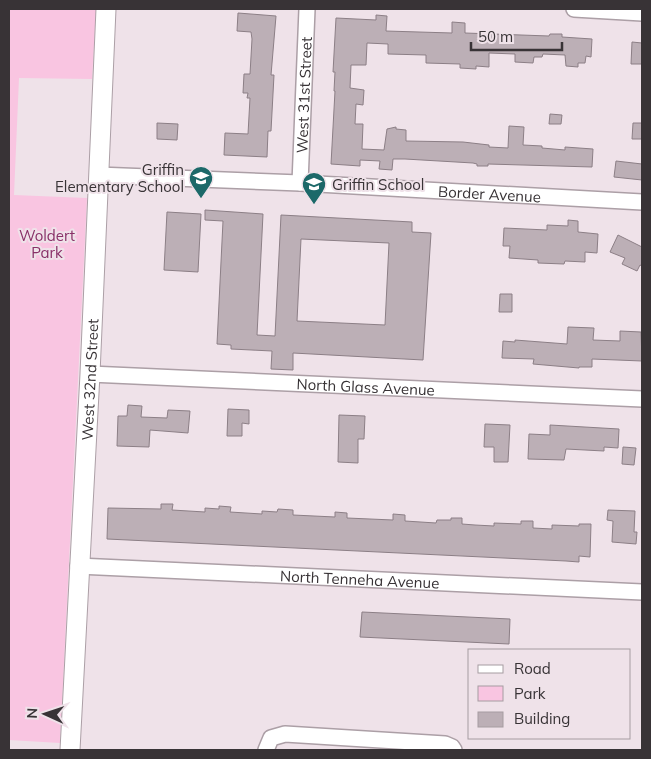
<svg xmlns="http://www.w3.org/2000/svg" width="651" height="759" font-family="Mulish,sans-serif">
	<rect width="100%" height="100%" fill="#efe2e9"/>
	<path fill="#f9c5e1" d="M9,9h87l-4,70 -73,-1 -5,117 73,3 -27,545 -51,-3z"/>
	<path fill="#bcafb6" stroke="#8c7f86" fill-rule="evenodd" d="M238,13l38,3 -5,59h3l-3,56h-3l-1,26 -43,-2 1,-22 23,1 2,-36h-3l1,-5h-5l1,-19h6l2,-35 -1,-7 -14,-1z
		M376,15l11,1 -1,15 66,2v-11l13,1v10l84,3 1,-2h12v3l30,2 -1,18 -5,-1 -1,7h-7v4l-12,-1 -1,-11 -22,-1 -1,3h-8l-1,6 -18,-1v-8l-26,-1v14l-13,-1v3l-16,-1v-4l-34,-1v-8l-38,-1v-10l-21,-1 -1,22h-15l-1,23 14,2 -1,15 -7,-1 -1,20h8l-1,25 22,1 3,-21 9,-2v2l10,1v11l57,1 26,3v2l19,1 1,-22 15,1 -1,18 19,1v2l23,2v-3l28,2 -1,18 -104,-3v2h-11v-2l-4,-1 -68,-4h-12l-1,11 -13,-1 1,-8 -20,-1v6l-29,-2 4,-73h-1l1,-19h-2l3,-54 40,2z
		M632,42l10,1v21h-11z
		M550,114l12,1 -1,9h-12z
		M157,123l21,1 -1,16 -20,-1z
		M633,123h9v16h-10z
		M616,161l26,3v16l-28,-3z
		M205,210l58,4 -6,121 18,1 6,-121 131,7v10l19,1 -8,127 -130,-7v17l-22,-1 1,-18 -41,-2v-4l-14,-1 6,-123 -18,-1zM301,239l88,4 -4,82 -88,-4z
		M167,212l34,2 -3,58 -34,-2z
		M568,220l10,1v11l20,2 -1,19 -12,-1v10l-20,-1 -1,3 -26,-1v-3l-29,-2 1,-12h-7l1,-18 43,2v-5l21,1z
		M618,235l24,12v19l-2,-1 -3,6 -15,-7 3,-6 -15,-6z
		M500,294h12v18h-13z
		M568,327l26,1 -1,12 27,1v-10l21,1 1,29 -50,-2v8h-13v1l-46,-4 1,-5 -32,-1 1,-17 12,1v-2l52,4z
		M128,405l14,1 -1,11 26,1 1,-8 22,1 -2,22 -38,-3 -1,17 -32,-1 1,-30h9z
		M228,409l21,1v14l-7,-1v13h-15z
		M339,415l26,1 -1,23h-6v24l-20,-1z
		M485,424l25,1 -2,37h-14v-15h-10z
		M550,425l69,4 -1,19 -14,-1v4l-38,-2 -2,11 -36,-1 1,-25 21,1z
		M623,447l13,1 -2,17 -12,-1z
		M161,504h12l-1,6 33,2v-4l14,1v-3l12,1 -1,5 32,2v-3l15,1 1,-3 15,1v5l42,2v-5l12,1v5l46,2v-6l12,1v6l31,2 1,-3h14v-2h11v6l13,1 19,1v-3l27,1v-3h12v7l19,1v-4l27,1v-2h12l-1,33 -11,-1v6l-13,-1 -459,-22 1,-31 53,1z
		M608,510l27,1 -1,21h3l-1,12 -24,-2 1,-21 -6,-1z
		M362,612l148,7 -1,25 -149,-7z"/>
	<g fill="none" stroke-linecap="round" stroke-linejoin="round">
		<g stroke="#ac9fa6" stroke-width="18">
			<g id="minor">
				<path d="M574,9l68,4"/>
				<path id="s1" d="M98,175l202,8 342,19"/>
				<path id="s2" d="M300,183l7,-174"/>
				<path id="s3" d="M90,374l552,25"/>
				<path id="s4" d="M78,566l564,26"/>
				<path d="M266,750l5,-12 14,-4 160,10 7,3 2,3"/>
			</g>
		</g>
		<g stroke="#ac9fa6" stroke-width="21">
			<g id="tertiary">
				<path id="s5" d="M70,750l20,-376 16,-365"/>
			</g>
		</g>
		<use href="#minor" stroke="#fff" stroke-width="15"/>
		<use href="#tertiary" stroke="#fff" stroke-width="19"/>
	</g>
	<defs>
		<g id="school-pin" transform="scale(1.25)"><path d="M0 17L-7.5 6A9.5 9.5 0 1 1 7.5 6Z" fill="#1c6969" stroke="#efe2e9"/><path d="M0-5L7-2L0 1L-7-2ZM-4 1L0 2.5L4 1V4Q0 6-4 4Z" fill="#fff"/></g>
	</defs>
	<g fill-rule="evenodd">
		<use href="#school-pin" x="201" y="178"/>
		<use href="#school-pin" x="314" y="184"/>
	</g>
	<g text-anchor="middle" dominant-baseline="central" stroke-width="4" stroke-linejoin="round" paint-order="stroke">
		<g font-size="15" fill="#383336" stroke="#efe2e9">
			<text stroke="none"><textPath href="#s2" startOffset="88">West 31st Street</textPath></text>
			<text stroke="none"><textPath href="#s1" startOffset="392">Border Avenue</textPath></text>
			<text stroke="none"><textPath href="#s5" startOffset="371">West 32nd Street</textPath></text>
			<text stroke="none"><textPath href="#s3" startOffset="276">North Glass Avenue</textPath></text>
			<text stroke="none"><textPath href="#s4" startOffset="282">North Tenneha Avenue</textPath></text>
		</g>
		<g font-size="15" fill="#383336" stroke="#efe2e9" text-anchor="end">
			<text x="184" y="169">Griffin<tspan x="184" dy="17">Elementary School</tspan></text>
			<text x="332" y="184" text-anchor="start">Griffin School</text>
		</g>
		<g font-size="15" fill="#893068" stroke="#efe2e9">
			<text x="47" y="235">Woldert<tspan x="47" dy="17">Park</tspan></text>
		</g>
	</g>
	<rect width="651" height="759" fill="none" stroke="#383336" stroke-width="20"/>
	<rect x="468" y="649" width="162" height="90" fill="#efe2e9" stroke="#a69ca1"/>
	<rect x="478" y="665" width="25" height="8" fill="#ffffff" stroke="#a69ca1"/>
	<text x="514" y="674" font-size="15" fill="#383336">Road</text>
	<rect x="478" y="686" width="25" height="15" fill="#f9c5e1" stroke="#a69ca1"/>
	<text x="514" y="699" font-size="15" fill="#383336">Park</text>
	<rect x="478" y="712" width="25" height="15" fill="#bcafb6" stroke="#a69ca1"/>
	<text x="514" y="724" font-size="15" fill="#383336">Building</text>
	<g transform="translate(45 714) rotate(273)" stroke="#efe2e9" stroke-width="4" paint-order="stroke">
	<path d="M0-4L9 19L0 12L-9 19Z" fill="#383336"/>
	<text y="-8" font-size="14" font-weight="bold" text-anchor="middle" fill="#383336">N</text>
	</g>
	<path d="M471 42v8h91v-8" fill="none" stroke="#383336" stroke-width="2.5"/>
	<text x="478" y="42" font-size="15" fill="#383336" stroke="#efe2e9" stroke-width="4" paint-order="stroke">50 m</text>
</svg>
